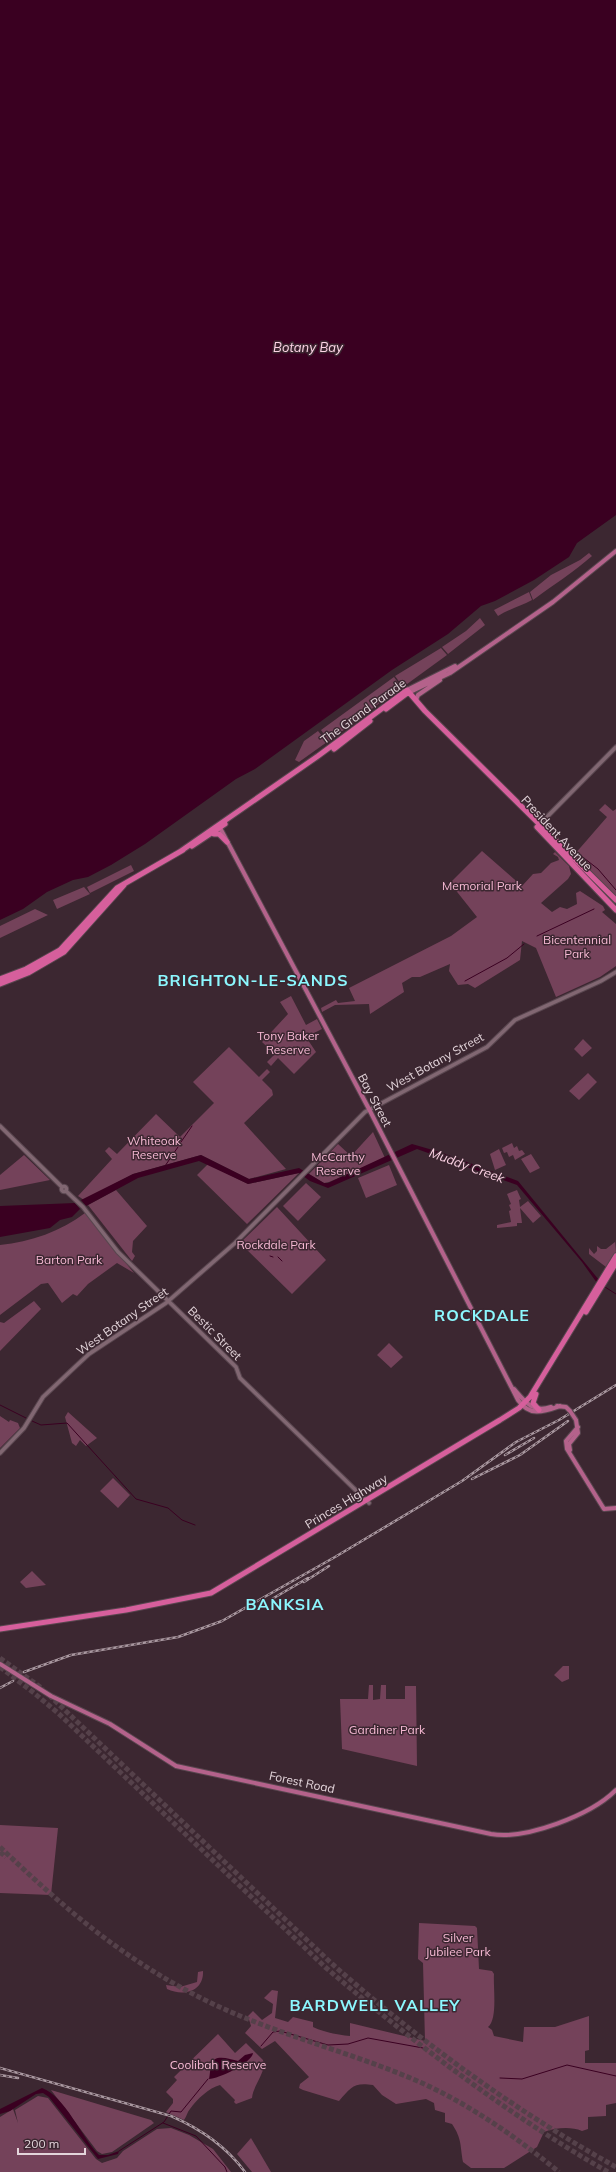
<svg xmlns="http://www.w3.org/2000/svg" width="616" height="2172" font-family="Mulish,sans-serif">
	<rect width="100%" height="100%" fill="#3c2731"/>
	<path fill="#74425a" d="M589,553l3,3c-18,16 -39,29 -59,44l-3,-8 21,-17 29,-15z
		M529,592l3,8c-11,6 -23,9 -34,16l-4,-6z
		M480,618l5,7 -37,29 -6,-7 24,-16z
		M441,648l6,7 -44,32 -8,-11z
		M394,677l7,10 -72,54 -8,-11z
		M318,731l9,11 -28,20 -4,-2 9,-19z
		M605,804l8,7 3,-2v88l-42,-42 33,-38 -8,-7z
		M482,851l40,35 11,-12 8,-1 10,-10 8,-3 -1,-3 -5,-3 2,-2 14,14 2,8 -3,5 -27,24 11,9 8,-5 7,2 10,-5 -1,-11 4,-2 23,15 2,4 -3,2 14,12v42l-16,11 -44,20 -20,-49 -14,-7 -2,19 -45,28 -7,-4 -10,1 -9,-14 1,-7 -30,13h-8l-10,6 2,9 -34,22 -1,-10 -34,1 -13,7 -1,-4 15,-8 2,3 17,-2 -6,-13 102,-52 26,-19 -27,-34z
		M131,865l3,6 -44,22 -3,-6z
		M84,887l6,7 -33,15 -4,-9z
		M35,909l13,6 -48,23v-12z
		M291,996l15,29 11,-6 5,10 -16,8 10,15 -22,22 -16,-16 -7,8 -4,-4 8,-8 -13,-12 26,-28 -8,-12z
		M583,1039l9,9 -10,9 -8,-8z
		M229,1047l30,30 8,-8 3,3 -8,8 10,10 1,5 -29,28 42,46 -37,10 -48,-24 -68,19 -49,26 -6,-4 34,-37 -7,-8 4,-4 8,7 39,-40 24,23 34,-34 -21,-21z
		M588,1073l9,9 -18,18 -10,-9z
		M373,1132l12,26 -56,24 -5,1 -15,-9 29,-30 13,12z
		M512,1143l2,5 3,-2 2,5 3,-1 3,4 -10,6 -2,-5 -4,2 -2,-5 -3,1 -2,-5z
		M499,1149l7,16 -11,5 -5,-16z
		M531,1154l9,14 -10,5 -9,-14z
		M24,1155l26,25 -50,10v-15z
		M208,1164l40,20 51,-11 -52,51 -50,-49z
		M389,1165l8,20 -31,13 -8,-20z
		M306,1183l15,14 -23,24 -15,-15z
		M116,1190l31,36 -14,15 -1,11 3,4 -3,5 -44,-56z
		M517,1190l4,9 -2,1 1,7 8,-6 13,15 -8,7 -13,-15 2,15h-5v3l-20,2v-3l14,-3 -2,-11 2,-1 -2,-5 2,-1 -4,-10z
		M277,1207l49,53 -34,34 -52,-51z
		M85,1213l49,60 -17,-10 -29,21 -11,12 -4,-2 -11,9 -14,-20 -7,1 -41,31v-70c31,-3 61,-14 85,-32z
		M615,1239l1,13 -10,15 -17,-13v-6l5,6 3,-3v-5l4,3h5l9,-7z
		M34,1301l7,8 -41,42v-29l4,1z
		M389,1343l14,14 -12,11 -14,-13z
		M68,1412l29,26 -11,8 -6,-6 -4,6 -4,-3 -7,-26z
		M0,1416l9,6 1,-2 8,3 2,5 -20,20z
		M113,1478l17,17 -12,13 -18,-17z
		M32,1571l14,14 -20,3 -6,-6z
		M563,1666h6v13l-7,3 -8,-7z
		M369,1685h4v15l7,-1 1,-14h5v14h19v-13h11l1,80 -75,-17 -2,-50h28z
		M0,1825l58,3 -7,67 -51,-2z
		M419,1923l56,3 2,2 2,41 13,2 2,3c-1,13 4,45 -6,53l4,3 2,6 29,6 1,-15h31l34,-11v34l-4,1v12h31v40l-10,2v11l-18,1v12l-6,2c-12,-5 -27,-3 -38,1l-7,15 -33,21h-33l-8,-6c-3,-17 -1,-23 -11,-38l-7,-2v-9l-10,-3 -1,-7 -8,-4 -30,5 -14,-9 -9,-10c-19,-3 -22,2 -34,16l-36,-11 -4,-2 1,-4 9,-7 -34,-36 -13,8 -17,-16 6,-7 -3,-10 5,-5 9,9 10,-7 1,-9 -9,-6 8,-8 6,1 -3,27 13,4 5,-5 20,5v5c10,5 26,8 37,9v-13l75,18 -2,-78 -5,-4z
		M203,1971c1,20 -19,26 -36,18l-1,-4 14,2 17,-5 1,-10z
		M218,2034l17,19 11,-10 17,17c4,12 -10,25 -11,38l-16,6 -2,-2 1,-2 -15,-15c-11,3 -23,14 -30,24 -3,3 -3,7 -6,11l-18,-8 7,-9v-4l-7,-7 11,-12 -3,-3z
		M51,2090l100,30 3,3 -42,29 -10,2 -5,-3z
		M38,2096l10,2 48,61 6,4 15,-5 6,-7 34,-22 14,-1 18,7 24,14 18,23h-231v-55l13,-8 5,14 -3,-13z
		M251,2138l20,34h-19l-15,-18z"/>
	<path fill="#3a0021" d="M0,0h616v515l-39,28 -8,14 -35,23 -39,21 -14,5 -33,28 -56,36 -137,99 -19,10 -91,65 -34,21 -23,12 -15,3 -26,12 -24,17 -23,11z
		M412,1144l31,9 75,28 81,99 -2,3 -15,-21 -65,-77 -100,-36 -89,39 -18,-7 -11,-8 -51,11 -49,-23 -61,17 -50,27 -2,1 -5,-6 52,-26 68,-19 48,24 50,-11 25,15h4z
		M75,1203l5,6 -8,8 -12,3 -10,8 -50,9v-31z
		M253,2053c-1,10 -35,26 -44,26 1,-5 1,-9 2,-14 3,-12 18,-6 27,-4l7,-6z
		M42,2088c23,8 40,50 57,67h9l11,-4 -1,3 -20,5 -49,-62 -6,-4 -7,1 -26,17 -10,3v-5z"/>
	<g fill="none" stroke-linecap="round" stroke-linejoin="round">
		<path stroke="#3a0021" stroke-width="1" d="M580,855l18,14 18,21
			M537,936l57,-27
			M465,981l42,-23 17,-14
			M181,1142l11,-16
			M165,1166l13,-19
			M270,1256l3,1
			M278,1257l4,4
			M605,1287l11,7
			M0,1405l26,13
			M32,1421l9,4 26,-2 69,76 32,9 14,12 13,5
			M261,2046l12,-14 7,-1 48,14 20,-1 20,-6 55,10
			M500,2078l22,1 45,-14 49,11
			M163,2123l33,13 29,31 2,5
			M119,2151l45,-29 7,-11 10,1 27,-33"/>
		<path stroke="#55414a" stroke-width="5" stroke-dasharray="5 2.5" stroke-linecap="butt" d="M0,1658l43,31
			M0,1667l34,26 24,20 267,254c89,76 182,147 283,205
			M49,1695l281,267c88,78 184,148 286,205
			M0,1847c66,63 124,113 207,154 69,34 145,51 215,82 50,23 94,54 137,89
			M0,1852l6,5"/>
		<g stroke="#59464f" stroke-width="5.5">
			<path id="secondary" d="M538,826l78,-79
				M0,1126l62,61
				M61.5 1189a2.5 2.5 0 1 1 5 0a2.5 2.5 0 1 1-5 0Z
				M66,1191l17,16 35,45 118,115 4,11 129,125
				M0,1453l24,-25 19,-31 33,-31 13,-12 77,-51 69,-60 130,-131 122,-65 28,-27 86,-39 15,-9"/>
		</g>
		<g stroke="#59464f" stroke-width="6">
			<path id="primary" d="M407,690l48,-24
				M408,693l42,-20 103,-71 63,-51
				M416,700l2,-5 22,-15
				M219,826l150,283 149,291c12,17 25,12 42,6
				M514,1389c11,13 19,24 37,18
				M557,1406l9,1 4,4
				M578,1427l-12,14 1,8 37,60 12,-1
				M570,1450l-1,-6 9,-11 -2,-13
				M0,1664l51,32 59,28 66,42 315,68c35,6 100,-19 125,-44"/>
		</g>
		<g stroke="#59464f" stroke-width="7">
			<path id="highway" d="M386,709l20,-15
				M334,749l36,-28
				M537,827l79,83
				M214,834h5l8,8
				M192,846l33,-22
				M181,851l137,-95 89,-66 18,21 191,189
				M0,979l26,-10 34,-19 57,-62 66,-38
				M0,984l28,-11 36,-21 60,-67
				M586,1312l30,-49
				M536,1394l-3,9 6,7
				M0,1629l126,-19 85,-17 289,-173 19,-12 11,-11 86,-141"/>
		</g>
		<use href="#secondary" stroke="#816772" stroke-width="3.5"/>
		<use href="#primary" stroke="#b4628b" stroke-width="4"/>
		<use href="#highway" stroke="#d65f9c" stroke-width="5"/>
		<g stroke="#a998a0" stroke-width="2.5">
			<path id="rail" d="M505,1455l29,-17
				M472,1479l48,-24 48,-34
				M304,1582l25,-16
				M272,1599l36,-21
				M24,1672l47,-17 107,-18 44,-16 113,-64 127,-76 54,-39 43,-22 57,-35
				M0,1688l13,-7
				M0,2068l171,48c30,13 55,30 74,56
				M0,2075l18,3"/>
		</g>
		<use href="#rail" stroke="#3c2731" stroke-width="1" stroke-dasharray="3" stroke-linecap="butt"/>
		<g stroke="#59464f" stroke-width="6" stroke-linecap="butt">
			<path id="primary-bridge" d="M570,1411l6,9"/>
		</g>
		<use href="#primary-bridge" stroke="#b4628b" stroke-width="4"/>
	</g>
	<g text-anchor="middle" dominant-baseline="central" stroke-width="3" stroke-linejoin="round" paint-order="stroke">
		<g font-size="12" fill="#e4d5db" stroke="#3c2731">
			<text transform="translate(363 711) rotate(-36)">The Grand Parade</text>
			<text transform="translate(557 833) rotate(47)">President Avenue</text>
			<text transform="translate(435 1062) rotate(-29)">West Botany Street</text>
			<text transform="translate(375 1100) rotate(62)">Bay Street</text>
			<text transform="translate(122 1321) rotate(-35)">West Botany Street</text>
			<text transform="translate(215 1333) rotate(45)">Bestic Street</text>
			<text transform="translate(346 1501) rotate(-31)">Princes Highway</text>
			<text transform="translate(302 1782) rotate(12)">Forest Road</text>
		</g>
		<g font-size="12" fill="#f8bad5" stroke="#3c2731">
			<text x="482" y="885">Memorial Park</text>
			<text x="577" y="939">Bicentennial<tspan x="577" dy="14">Park</tspan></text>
			<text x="288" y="1035">Tony Baker<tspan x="288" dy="14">Reserve</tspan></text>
			<text x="154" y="1140">Whiteoak<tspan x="154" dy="14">Reserve</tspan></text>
			<text x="338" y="1156">McCarthy<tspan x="338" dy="14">Reserve</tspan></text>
			<text x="276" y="1244">Rockdale Park</text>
			<text x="69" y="1259">Barton Park</text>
			<text x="387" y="1729">Gardiner Park</text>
			<text x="458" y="1937">Silver<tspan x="458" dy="14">Jubilee Park</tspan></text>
			<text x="218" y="2064">Coolibah Reserve</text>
		</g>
		<g font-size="13" font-style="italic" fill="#fdd3e5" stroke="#3c2731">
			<text x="308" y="347">Botany Bay</text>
			<text transform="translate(467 1165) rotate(20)">Muddy Creek</text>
		</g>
		<g font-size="16" font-weight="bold" letter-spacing="1" fill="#8cf7fe" stroke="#3c2731">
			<text x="253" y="980">BRIGHTON-LE-SANDS</text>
			<text x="482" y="1315">ROCKDALE</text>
			<text x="285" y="1604">BANKSIA</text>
			<text x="375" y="2005">BARDWELL VALLEY</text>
		</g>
	</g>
	<path d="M18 2148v6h67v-6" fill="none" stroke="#e4d5db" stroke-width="2"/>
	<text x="24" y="2148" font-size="12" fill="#e4d5db" stroke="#3c2731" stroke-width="3" paint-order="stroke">200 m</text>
</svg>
